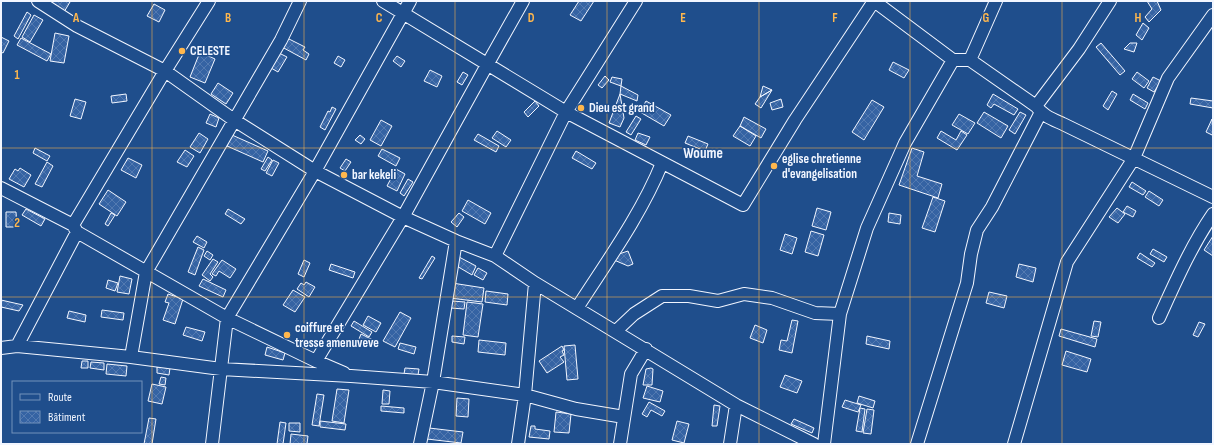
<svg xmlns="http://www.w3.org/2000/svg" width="1214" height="445" font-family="'Sofia Sans Condensed',sans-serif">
	<defs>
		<pattern id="building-cross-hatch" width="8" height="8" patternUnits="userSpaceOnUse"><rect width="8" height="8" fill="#3563a3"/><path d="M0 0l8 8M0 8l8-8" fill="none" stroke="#537ab1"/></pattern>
	</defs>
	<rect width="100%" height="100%" fill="#1f4e8c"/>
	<path fill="url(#building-cross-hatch)" stroke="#f2f6ff" d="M46,1h21l3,1 -6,10z
		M579,1h15l-13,20 -11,-6z
		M1147,1h10l4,9 -12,12 -4,-5 7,-8z
		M154,4l11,6 -6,12 -12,-6z
		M27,12l4,3 -13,24 -4,-3z
		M34,15l9,5 -13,22 -8,-5z
		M1143,23l6,5 -7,12 -6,-5z
		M55,33l14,3 -5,27 -14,-2z
		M1,37l8,4 -6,12 -2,-1z
		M21,38l30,16 -4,7 -30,-16z
		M287,38l18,9 -2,3 6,4 -3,6 -24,-13z
		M1101,43l24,28 -5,4 -24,-28z
		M1130,43h7l-3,9 -10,-3z
		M200,52l15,7 -10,24 -15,-6z
		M279,53l8,4 -9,15 -7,-4z
		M338,56l7,4 -4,7 -7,-4z
		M397,56l8,5 -4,6 -8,-6z
		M893,62l16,8 -5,8 -15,-8z
		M430,70l12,6 -5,11 -13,-6z
		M463,72l5,3 -6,10 -5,-3z
		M1137,72l12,9 -5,7 -12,-9z
		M605,76l4,4 -7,8 -4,-3z
		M612,77l10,2 -1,7 -11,-4z
		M1153,77l8,4 -7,11 -7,-4z
		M218,83l15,10 -7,11 -15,-10z
		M621,86l17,9 -1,6 -17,-7z
		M763,86l9,4 -12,7z
		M772,90l-11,18 -6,-4 5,-7z
		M1112,91l5,3 -9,16 -5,-4z
		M126,94l1,7 -15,2 -1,-7z
		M620,94l4,24 -4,9 -11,-4z
		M993,94l25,15 -4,6 -20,-11 -3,4 -4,-3z
		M1133,94l15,9 -3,6 -15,-9z
		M1191,98l22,3v7l-23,-4z
		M75,99l11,3 -5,17 -11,-3z
		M781,99l2,8 -11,3 -2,-7z
		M872,100l12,7 -20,33 -12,-8z
		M535,101l4,5 -11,11 -4,-5z
		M646,101l25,14 -7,11 -24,-14z
		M332,107l4,2 -11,21 -5,-3 8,-16 2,1z
		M984,112l24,14 -7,12 -24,-15z
		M1020,112l6,3 -11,19 -6,-4z
		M210,114l9,4 -3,9 -10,-4z
		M959,114l16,9 -7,11 -16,-9z
		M636,116l5,3 -10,16 -5,-3z
		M744,117l22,12 -5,9 -21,-12z
		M1212,119l1,13 -1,3 -6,-3z
		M381,120l11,6 -11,20 -11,-6z
		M740,126l16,10 -6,10 -17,-10z
		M497,131l14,9 -5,7 -14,-9z
		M941,131l15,9 5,-9 6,4 -10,15 -20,-12z
		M199,133l9,6 -8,14 -10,-6z
		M638,133l12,4 -4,8 -11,-5z
		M478,134l21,12 -3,6 -22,-12z
		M232,135l36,16 -5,11 -36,-16z
		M360,135l5,4 -4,5 -6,-4z
		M688,136l20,8 -3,7 -20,-8z
		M35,148l15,8 -3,5 -14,-8z
		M912,148l12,4 -7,24 25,8 -4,14 -39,-13z
		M382,149l18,9 -4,8 -18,-10z
		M185,150l9,6 -7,11 -10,-5z
		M576,151l20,12 -4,6 -20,-11z
		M268,157l4,3 -7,11 -4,-2z
		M128,158l14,7 -6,13 -15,-8z
		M346,159l5,3 -6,9 -5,-3z
		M273,160l6,3 -7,13 -6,-3z
		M47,162l6,4 -11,21 -7,-3z
		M20,168l11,7 -7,12 -15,-8 6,-10 3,2z
		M396,169l9,5 -8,17 -10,-5z
		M408,179l5,3 -9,14 -4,-3z
		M1132,182l14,9 -3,4 -14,-8z
		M108,190l18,12 -9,14 -18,-12z
		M1149,191l14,9 -4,6 -14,-9z
		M933,197l12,4 -10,31 -13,-4z
		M468,200l23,13 -6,11 -23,-13z
		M1127,206l9,5 -3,6 -10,-5z
		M817,208l14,4 -5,18 -14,-4z
		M1117,208l8,6 -7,9 -9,-6z
		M26,209l19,10 -4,7 -19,-11z
		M228,209l17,10 -4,5 -16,-10z
		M6,212h10l1,15h-11z
		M111,213l4,2 -7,11 -3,-2z
		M459,213l5,4 -7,10 -6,-5z
		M889,213l12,2 -1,9 -12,-2z
		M811,231l13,4 -6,21 -13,-4z
		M785,234l12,4 -5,16 -12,-4z
		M197,236l10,6 -3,6 -11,-6z
		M1213,236v20l-9,-6z
		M198,247l6,3 -9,25 -7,-3z
		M1153,249l14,8 -3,5 -14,-8z
		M207,251l6,4 -3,5 -6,-4z
		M628,251l5,13 -5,2 -14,-6 5,-6z
		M1140,253l15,10 -3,4 -15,-9z
		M432,256l3,2 -13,21 -3,-1z
		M459,257l17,9 -4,9 -17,-10z
		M213,259l5,3 -8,12 3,3 -3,4 -8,-6z
		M222,260l14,9 -6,9 -11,-7 -3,5 -4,-2z
		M304,260l6,3 -6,14 -6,-3z
		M331,264l24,8 -2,6 -24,-8z
		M1019,264l17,4 -3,14 -17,-5z
		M478,268l9,5 -4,7 -9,-5z
		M120,276l12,3 -3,15 -12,-2z
		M203,279l23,11 -3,7 -24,-11z
		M108,280l10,3 -3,8 -9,-3z
		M306,282l9,5 -6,10 -12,-8 4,-6 3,2z
		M452,283l32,5 -2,14 -32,-4z
		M293,290l12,7 -10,15 -12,-7z
		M486,291l22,3 -1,11 -22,-3z
		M989,292l18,4 -3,12 -18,-5z
		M168,294l15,5 -8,25 -12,-4 6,-17 -4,-1z
		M1,300l22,5 -4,6 -18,-4z
		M452,301l13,1 -1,7 -13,-1z
		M467,302l16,2 -5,33 -15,-2z
		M102,310l22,3 -1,7 -22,-3z
		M69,311l17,4 -1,7 -18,-4z
		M400,312l11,6 -16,29 -12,-6z
		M368,316l13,7 -5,9 -13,-7z
		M792,320l6,1 -6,32 -13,-3 2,-10 6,1z
		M354,321l18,11 -3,5 -18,-11z
		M1094,321l7,1 -3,15 -7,-1z
		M1199,322l6,2 -7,13 -5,-2z
		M755,325l12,5 -4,13 -13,-5z
		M186,327l19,5 -3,9 -19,-6z
		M1061,329l36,10 -2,8 -36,-11z
		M361,334l12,6 -3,5 -11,-6z
		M452,336l13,1 -1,7 -12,-2z
		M867,336l23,5 -1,8 -23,-5z
		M479,340l27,3 -1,12 -27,-3z
		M400,343l16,4 -2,7 -16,-5z
		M575,345l3,34 -11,1 -3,-34z
		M562,346l2,4 -2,1 2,4 -4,2 4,5 -17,11 -8,-12z
		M267,347l18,6 -2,7 -18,-5z
		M1066,351l25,8 -4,13 -25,-7z
		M82,361h6v7h-7z
		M91,362l13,1v7l-14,-2z
		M107,364l20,2 -1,10 -20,-2z
		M157,367l13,1 -1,7 -12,-2z
		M405,368l14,1 -1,6 -14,-1z
		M651,368l2,1 -1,16h-9l3,-16z
		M785,375l17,6 -5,12 -17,-6z
		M161,377l5,1 -1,7 -6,-1z
		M152,384l14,3 -4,17 -14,-3z
		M647,386l16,5 -3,11 -17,-4z
		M337,389l12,1 -5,33 -12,-2z
		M383,390l7,1 -1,13h-7z
		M317,394l7,1 -5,31 -7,-1z
		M859,396l16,5 -2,7 -16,-5z
		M457,398l12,1 -1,18 -12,-1z
		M845,400l16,5 -3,7 -16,-5z
		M649,402l16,9 -3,5 -11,-6 -4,7 -5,-3z
		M714,405l6,1 -3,20h-5z
		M381,406l23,2v5l-23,-2z
		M860,408l5,1 -3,23 -6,-1z
		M867,409l7,1 -3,24 -8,-1z
		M556,412l15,2 -2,19 -15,-1z
		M149,418l7,1 -4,25h-8z
		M794,419l20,9 -2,5 -21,-9z
		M320,421l26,3 -1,6 -25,-3z
		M677,421l12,3 -5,19 -12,-3z
		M280,422l6,1 -3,21h-6z
		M289,423h11v9l-11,-1z
		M531,426h4v3l15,2 -1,8 -20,-2z
		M429,428l34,4 -2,11 -34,-4z
		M291,434l17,2 -1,8h-17z"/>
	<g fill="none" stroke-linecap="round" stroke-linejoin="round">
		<g stroke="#f2f6ff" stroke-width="14">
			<path id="minor" d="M38,1l39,25 88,45 69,49 81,51 88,46 53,24 39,15 40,27 201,122 -6,39
				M383,1l183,111 177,93 52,-85 79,-119
				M874,1l79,59h17l66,46c7,10 16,13 27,18l150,73
				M970,60l26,-59
				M1036,106l43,-57 31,-48
				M1,188l72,37 4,7 150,86 89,43 28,12
				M73,225l92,-154 44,-70
				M495,256l71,-144 70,-111
				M577,308c29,-45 65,-95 85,-145
				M1159,318c16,-35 32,-72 54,-104
				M616,331l18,-17 28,-18h27l29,5 26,-7 28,4 43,15 25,1
				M17,346l60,-114
				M1,348l16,-2 114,11 90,12 130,7 82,6 92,13 51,14 48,8
				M131,357l15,-85 135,-232 19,-39
				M316,361l87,-144 84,-152 36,-64
				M736,405l78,39
				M212,444l15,-126 88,-147 95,-170
				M420,444l13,-62 23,-141
				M518,444l7,-49 10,-112
				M620,444l11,-70 15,-25
				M824,444l16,-130 27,-86 38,-85 48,-83
				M917,444l50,-161 4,-29 6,-24 15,-23 49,-95
				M1014,444l53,-182 67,-104 34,-80 45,-63"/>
		</g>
		<use href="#minor" stroke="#1f4e8c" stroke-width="12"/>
	</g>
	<path fill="none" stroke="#ffb74d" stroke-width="1" stroke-opacity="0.55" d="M152,1v443M304,1v443M455,1v443M607,1v443M759,1v443M910,1v443M1062,1v443M1,148h1212M1,297h1212"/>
	<g fill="#ffb74d" stroke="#1f4e8c" stroke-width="1.5">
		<circle cx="182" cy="51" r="4"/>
		<circle cx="581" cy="108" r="4"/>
		<circle cx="774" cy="166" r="4"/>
		<circle cx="344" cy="175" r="4"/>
		<circle cx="287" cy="335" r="4"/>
	</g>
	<g text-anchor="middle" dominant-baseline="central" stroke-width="3" stroke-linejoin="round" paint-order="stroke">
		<g font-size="13" font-weight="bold" fill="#f2f6ff" stroke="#1f4e8c" text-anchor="start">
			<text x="190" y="51">CELESTE</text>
			<text x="589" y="108">Dieu est grand</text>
			<text x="782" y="159">eglise chretienne<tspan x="782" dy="15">d'evangelisation</tspan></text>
			<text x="352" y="175">bar kekeli</text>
			<text x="295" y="328">coiffure et<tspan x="295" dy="15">tresse amenuveve</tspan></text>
		</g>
		<g font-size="15" font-weight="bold" fill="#f2f6ff" stroke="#1f4e8c">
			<text x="703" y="153">Woume</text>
		</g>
	</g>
	<g font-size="13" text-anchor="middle" font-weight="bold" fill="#ffb74d" stroke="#1f4e8c" stroke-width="3" stroke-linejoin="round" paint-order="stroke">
		<text x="76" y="22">A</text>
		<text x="228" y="22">B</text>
		<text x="379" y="22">C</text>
		<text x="531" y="22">D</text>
		<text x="683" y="22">E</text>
		<text x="835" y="22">F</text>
		<text x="986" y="22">G</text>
		<text x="1138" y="22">H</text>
		<text x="17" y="79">1</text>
		<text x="17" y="227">2</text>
	</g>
	<rect width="1214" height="445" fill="none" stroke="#f2f6ff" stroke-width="4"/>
	<rect x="12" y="381" width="130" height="52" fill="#1f4e8c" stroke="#7391ba"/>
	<rect x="20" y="394" width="20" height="6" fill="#1f4e8c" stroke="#7391ba"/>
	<text x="48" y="401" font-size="12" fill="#f2f6ff">Route</text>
	<rect x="20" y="411" width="20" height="12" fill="url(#building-cross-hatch)" stroke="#7391ba"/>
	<text x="48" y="421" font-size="12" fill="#f2f6ff">Bâtiment</text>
</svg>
